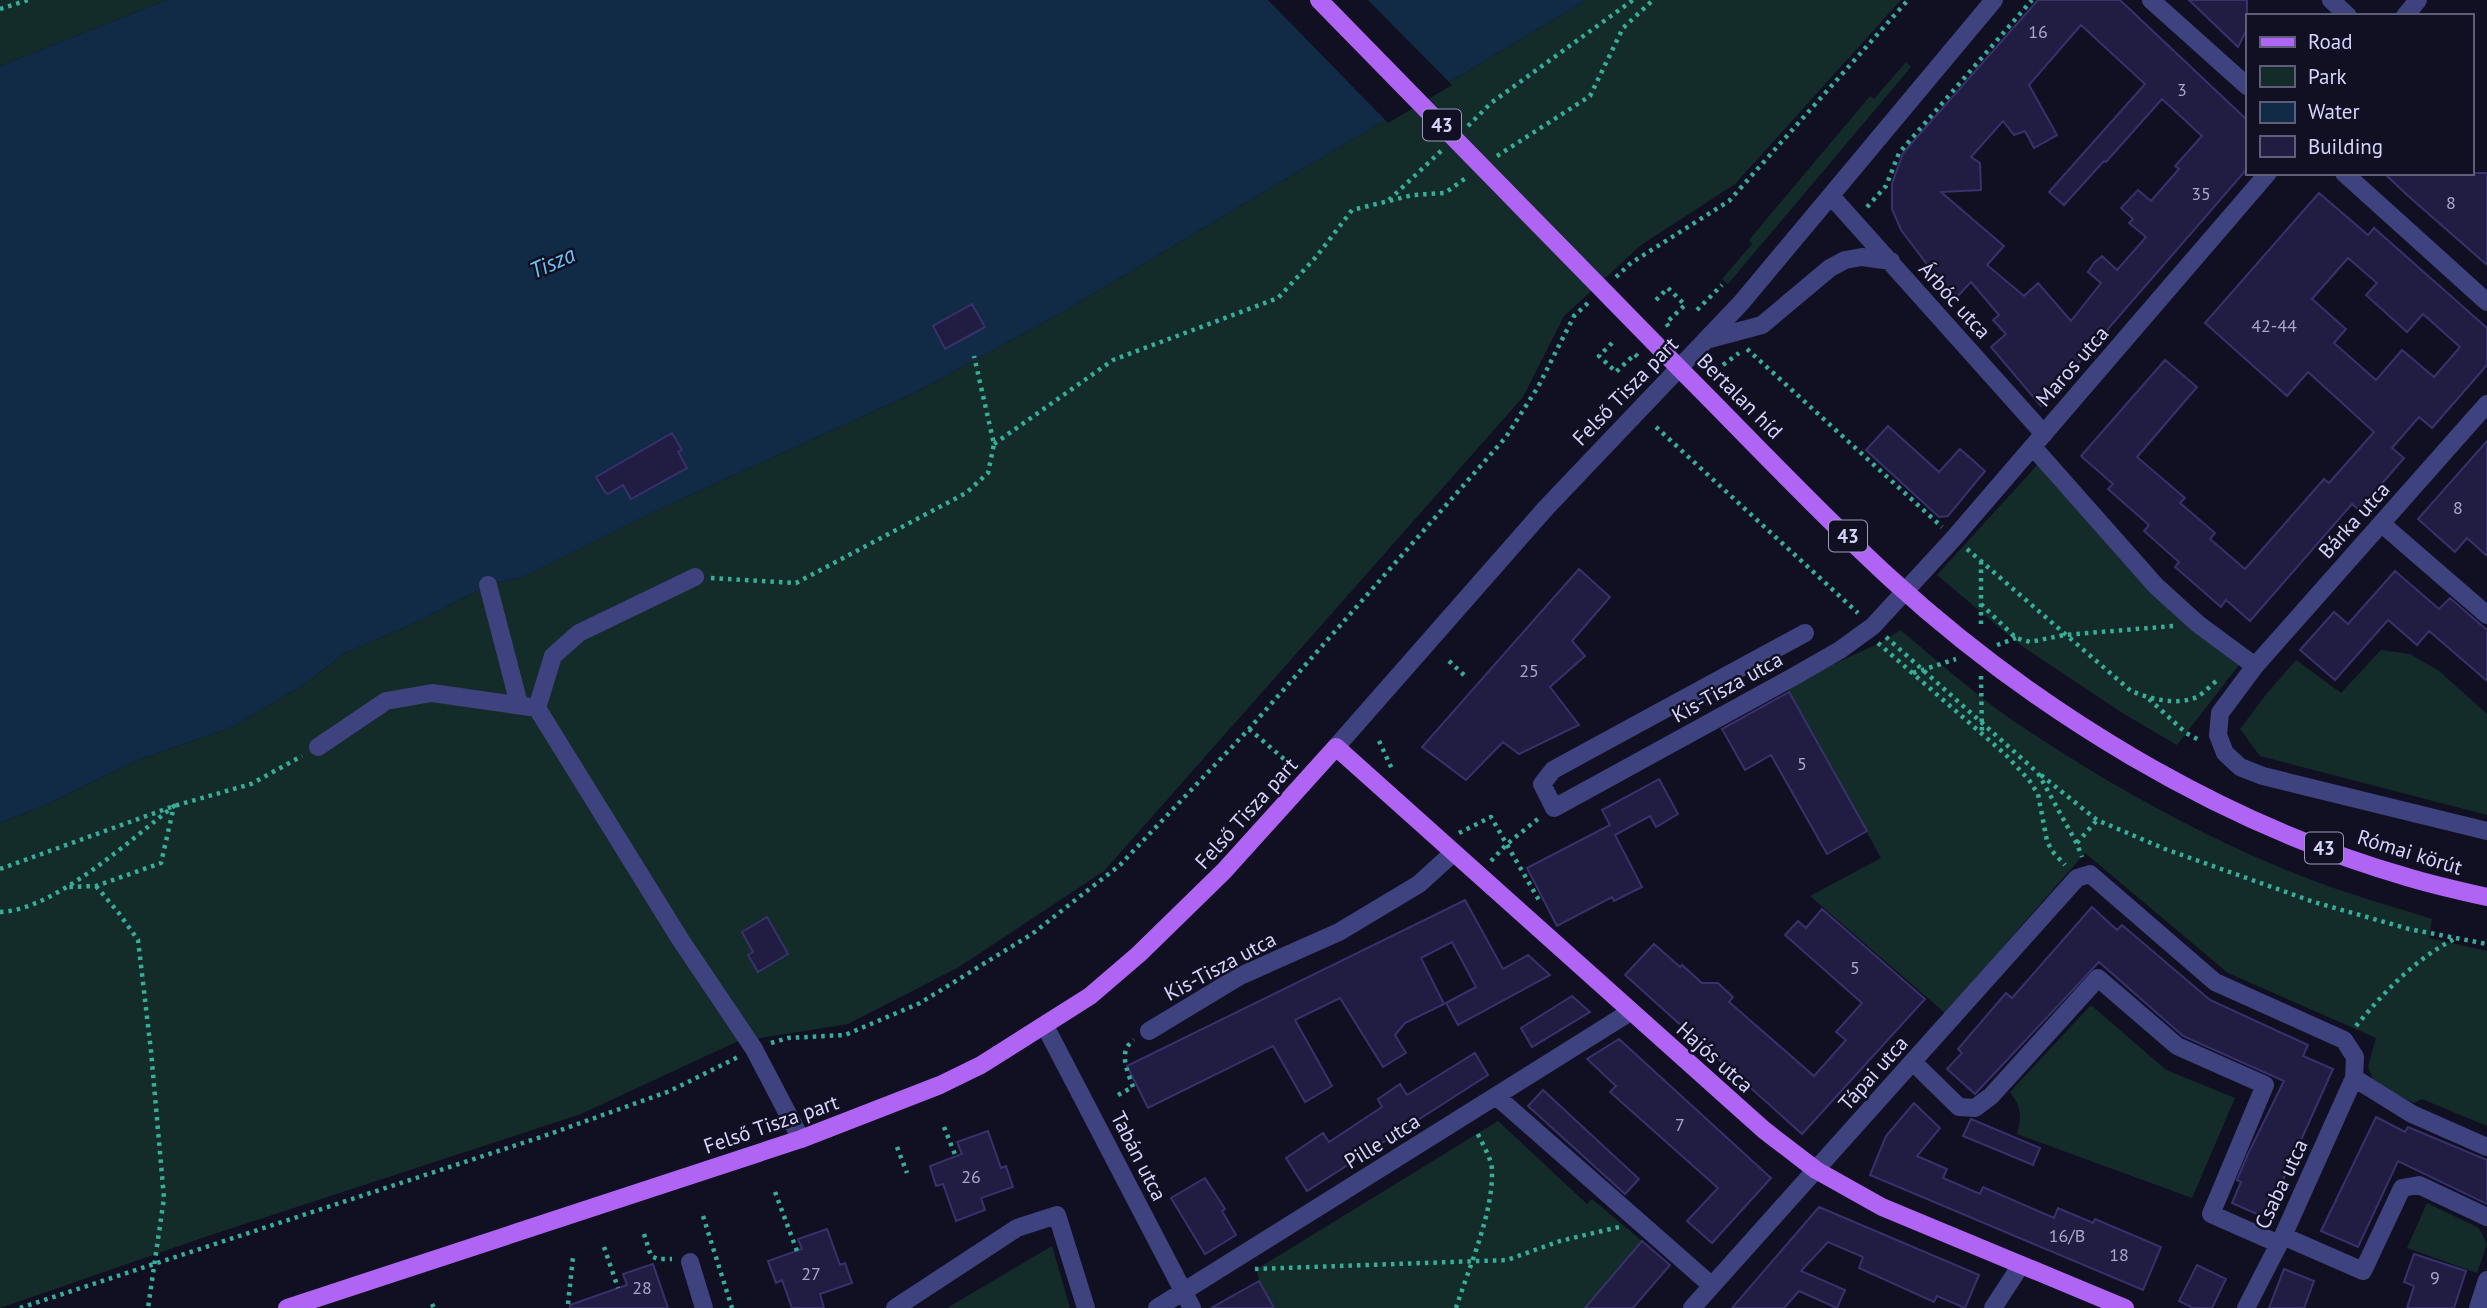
<svg xmlns="http://www.w3.org/2000/svg" width="2487" height="1308" font-family="'PT Sans',sans-serif">
	<rect width="100%" height="100%" fill="#111023"/>
	<path fill="#132c29" d="M0,0h167l-167,66z
		M1587,0h314l-166,184 -94,61 -77,71 -41,81 -419,474 -145,96 -111,57 -112,18 -155,72 -373,122 -208,72v-485l52,-21 83,-41 97,-34 71,-42 42,-32 76,-33 67,-35 37,-9 128,-64 265,-121 141,-77z
		M1906,62l5,5 -183,217 -6,-5 30,-35 -3,-4 121,-144 4,3z
		M2038,464l132,147 69,54 -62,80 -53,-31 -105,-70 -82,-69z
		M1900,630c37,30 73,63 112,90 89,60 184,114 284,154 45,18 91,31 136,45l-3,19 58,13v175l-65,-27 -8,4 -40,-20 -6,-17 8,-28 -148,-65 -143,-120 -140,160 -135,-117 71,-38 -95,-172 96,-44z
		M2381,650l29,4 29,17 48,43v101l-227,-59 -20,-27 28,-37 28,-32 45,33z
		M2091,1005l75,65 69,28 -43,100 -175,-64c5,-18 4,-27 -7,-42z
		M1498,1121l89,83 5,-5 50,42 -57,67h-311l-15,-27 -2,-12z
		M2427,1203l52,25 8,16 -10,29 -70,-25z
		M1052,1246l18,62h-123z"/>
	<path fill="#112a45" d="M167,0h1420l-528,314 -141,77 -265,121 -128,64 -37,9 -67,35 -76,33 -42,32 -71,42 -97,34 -83,41 -52,21v-757z"/>
	<path fill="#111023" d="M1268,0h100l84,85 -64,38z"/>
	<path fill="#211d42" stroke="#37316c" stroke-width="2" fill-rule="evenodd" d="M2038,0h82l127,120v49l-206,237 -50,-59 15,-13 -13,-14 6,-5 -28,-33 -17,18 -53,-70 -9,-21v-25l11,-31zM2081,25l64,59 -96,108 15,13 40,-44 2,1 56,-63 40,37 -27,30 4,3 -28,32 -13,-11 -17,18 12,11 -4,4 17,14 -29,33 -15,-14 -8,7 -6,9 13,11 -30,38 -33,-38 -14,13 -37,-31 17,-19 -63,-54 40,-2 -1,-27 -9,-6 32,-36 11,14 11,-4 9,17 23,-13 -28,-50z
		M2189,0h58v29l-9,18z
		M2384,173h103v92l-81,-71z
		M2319,193l49,42 6,-7 113,100v37l-55,63 -13,-11 -27,31 12,10 -45,52 -7,-6 -102,117 -24,-21 -5,7 -46,-40 4,-5 -35,-31 5,-6 -41,-36 5,-5 -32,-28 84,-96 32,27 -60,70 48,41 -5,5 35,30 -5,6 35,30 79,-90 5,4 45,-51 -66,-60 -21,24 -82,-73zM2348,258l29,25 -11,12 41,37 16,-18 37,33 -26,30 -32,-27 -26,30 -42,-37 12,-14 -34,-30z
		M972,304l13,23 -40,22 -12,-23z
		M1888,426l51,46 21,-23 25,22 -37,45 -9,1 -73,-67z
		M672,433l10,17 -4,2 9,16 -56,31 -8,-14 -15,9 -3,-2 -9,-15z
		M2487,441v115l-20,-18 -12,14 -37,-33z
		M1579,569l31,28 -38,44 13,15 -35,31 29,38 -60,29 -16,-12 -37,38 -44,-33z
		M2395,571l44,38 11,-11 37,32v51l-58,-50 -12,14 -29,-25 -53,60 -35,-30 34,-38 14,12z
		M1789,692l78,139 -40,23 -56,-99 -26,15 -23,-41z
		M1659,779l19,35 -22,13 -6,-11 -35,19 27,52 -28,14 -2,-4 -55,29 -30,-58 83,-43 -8,-15z
		M1465,900l38,69 25,-14 22,20 -92,50 -12,-22 30,-16 -24,-45 -31,16 23,46 -39,19 -10,12 11,18 -23,14 -43,-69 -45,22 37,66 -27,16 -32,-56 -125,62 -21,-42z
		M2092,907l25,23 5,-5 88,75 98,45 -5,11 30,13 -67,149 -34,-15 9,-21 -4,-2 10,-24 37,-75 -101,-45 -84,-74 -124,132 -28,-25 15,-16 -4,-4 48,-56 6,5z
		M1822,909l103,90 -123,135 -177,-159 29,-31 26,23 2,-2 20,18h16l15,14 -4,5 85,74 32,-36 -10,-8 26,-29 -77,-68 13,-14 8,7z
		M767,917l21,37 -30,18 -10,-17 5,-3 -11,-20z
		M1572,996l18,16 -58,35 -11,-19z
		M1619,1039l152,139 -59,65 -25,-22 31,-33 -108,-96 6,-6 -29,-27z
		M1475,1053l13,22 -181,116 -21,-33 37,-25 6,9 53,-35 -4,-8 22,-15 7,11z
		M1543,1090l96,89 -14,15 -97,-88z
		M1914,1103l26,25 -23,28 30,13 -4,9 37,16 3,-7 71,31 4,-10 35,15 2,-4 66,28 -18,43 -273,-115 16,-39z
		M2376,1117l29,15 3,-5 79,33v44l-89,-43 -40,86 -37,-16z
		M1971,1119l69,29 -7,17 -70,-29z
		M988,1131l13,37 5,-2 7,21 -32,11 4,12 -29,11 -13,-37 -7,2 -6,-20 32,-12 -5,-12z
		M1205,1178l20,31 -3,2 14,24 -31,19 -34,-56z
		M1819,1207l160,68 -14,33 -28,-12 -3,6 -75,-34 4,-11 -35,-15 -27,29 44,19 -8,18 -38,-17 -15,17h-52z
		M827,1229l13,36 5,-2 7,20 -32,11 4,14h-32l-10,-28 -6,3 -8,-22 34,-12 -4,-10z
		M1642,1241l28,24 -37,43h-48z
		M2414,1254l52,17 -12,37h-47l7,-22 -10,-4z
		M653,1264l15,44h-98v-3l57,-20 -4,-11z
		M2197,1265l29,14 -14,29h-19l-14,-7z
		M2284,1269l30,12 -10,27h-35z
		M1259,1281l15,27h-63z"/>
	<g fill="none" stroke-linecap="round" stroke-linejoin="round">
		<path stroke="#38ad9a" stroke-width="4.5" stroke-dasharray="3.5 5" stroke-linecap="butt" d="M0,9l28,-9
			M1468,126l23,-23 142,-103
			M1497,156l93,-60 33,-68 30,-28
			M1389,200l52,-49
			M1867,207l19,-21 13,-33 133,-153
			M1616,277l15,-14 98,-62 179,-201
			M1656,300l12,-12 17,17 -19,18 3,4
			M1697,310l25,-25
			M1612,343l-13,13 17,16 19,-18 3,3
			M1747,349l195,178
			M1723,365l16,-12
			M1656,427l202,186
			M994,444l119,-84 165,-62 38,-41 36,-47 61,-15 32,-2 22,-16
			M1967,549l164,142c19,8 46,15 66,6 7,-4 15,-13 22,-18
			M1981,561v68
			M711,578l85,5 170,-90 22,-20 6,-29 -20,-88
			M1981,604l35,34 14,4 34,-7 109,-9
			M1886,637l152,136 39,71 5,13
			M1878,643l127,111 24,26 9,14 9,47 5,10 13,14
			M1997,645l19,-7
			M1449,661l15,14
			M1913,673l43,-14
			M1981,676l1,58
			M2149,699l37,34 13,7
			M1249,729l35,30
			M1379,741l13,28
			M2041,775l56,45 68,29 149,53 95,27 78,15
			M1459,833l32,-16 49,85
			M2077,843l20,-23
			M1491,861l16,-17 32,-26
			M0,869l174,-63 77,-22 51,-28
			M96,886l22,26 20,28 13,111 13,147 -16,110
			M0,912c55,-2 131,-73 174,-106l-13,57 -65,23 -28,1
			M2356,1026c29,-35 59,-67 100,-88
			M771,1043l17,-5 57,-3 75,-32 112,-69 88,-69 129,-136 257,-292 32,-50 36,-71 15,-14
			M1118,1095l15,-8c-5,-15 -16,-36 1,-47
			M944,1127l12,30
			M897,1147l10,26
			M775,1192l22,59
			M703,1216l29,92
			M644,1234l7,22 7,3h14
			M604,1247l14,41
			M1255,1269l252,-9 53,-19 59,-14
			M432,1304l2,4
			M568,1304l5,-47
			M20,1308l524,-172 126,-45 68,-34
			M1456,1308c13,-41 37,-94 36,-137 0,-13 -11,-29 -16,-41"/>
		<path stroke="#3e427e" stroke-width="18" d="M2151,0l96,86
			M2331,0l17,16
			M2405,16l13,-16
			M2344,173l143,129
			M1832,197l212,237
			M1706,340l56,-15 68,-57 15,-8 17,-3 29,4
			M2487,404l-232,262 -35,47 -2,22 7,18 15,14 23,9 224,55
			M2033,447l123,139 42,38 57,42
			M2382,524l105,91
			M488,585l31,119
			M1805,633l-252,137 -11,14 12,24 239,-131 47,-27 33,-24 81,-88 314,-365
			M537,708l16,-52 26,-23 116,-56
			M318,747l68,-46 46,-8 105,15 143,231 74,110 47,90
			M1336,747l209,-238 196,-206 253,-303
			M1045,1026l147,282
			M1149,1031l91,-55 99,-44 80,-48 34,-31
			M1914,1063l45,44 16,1 16,-12 107,-118 79,68 88,39 -54,129 68,30
			M2354,1078l58,36 75,33
			M1496,1096l215,189
			M2283,1236l80,35 39,-83 17,-3 68,32
			M690,1262l14,46
			M895,1308l122,-80 40,-13 29,93
			M1157,1308l473,-296
			M1692,1308l385,-430 13,-4 125,108 129,58 11,17 -1,21 -71,158 -37,72
			M1993,1308l28,-43
			M2478,1308l9,-28"/>
		<path stroke="#b064f4" stroke-width="18" d="M1319,0c121,123 242,248 363,371 69,69 136,141 208,207 144,132 329,245 517,299 26,8 53,14 80,20
			M287,1308l514,-169 139,-54 41,-20 109,-69 49,-42 85,-83 112,-124 428,383 52,40 66,37 243,101"/>
	</g>
	<g text-anchor="middle" dominant-baseline="central" stroke-width="5" stroke-linejoin="round" paint-order="stroke">
		<g font-size="18" fill="#a8a6ce">
			<text x="2038" y="31">16</text>
			<text x="2182" y="89">3</text>
			<text x="2201" y="193">35</text>
			<text x="2451" y="202">8</text>
			<text x="2274" y="325">42-44</text>
			<text x="2458" y="507">8</text>
			<text x="1529" y="670">25</text>
			<text x="1802" y="763">5</text>
			<text x="1855" y="967">5</text>
			<text x="1680" y="1124">7</text>
			<text x="971" y="1176">26</text>
			<text x="2067" y="1235">16/B</text>
			<text x="2119" y="1254">18</text>
			<text x="811" y="1273">27</text>
			<text x="2435" y="1277">9</text>
			<text x="642" y="1287">28</text>
		</g>
		<g fill="#111023" stroke="#9a99bb" stroke-width="2">
			<rect x="1423" y="109.5" width="38" height="31" rx="5"/>
			<rect x="1829" y="520.5" width="38" height="31" rx="5"/>
			<rect x="2305" y="832.5" width="38" height="31" rx="5"/>
		</g>
		<g font-size="19" font-weight="bold" fill="#d5d4fc">
			<text x="1442" y="125">43</text>
			<text x="1848" y="536">43</text>
			<text x="2324" y="848">43</text>
		</g>
		<g font-size="21" fill="#d5d4fc" stroke="#111023">
			<text transform="translate(1955 300) rotate(48)">Árbóc utca</text>
			<text transform="translate(2072 366) rotate(-49)">Maros utca</text>
			<text transform="translate(1625 391) rotate(-46)">Felső Tisza part</text>
			<text transform="translate(1740 396) rotate(45)">Bertalan híd</text>
			<text transform="translate(2354 520) rotate(-48)">Bárka utca</text>
			<text transform="translate(1727 687) rotate(-29)">Kis-Tisza utca</text>
			<text transform="translate(1246 813) rotate(-48)">Felső Tisza part</text>
			<text transform="translate(2410 852) rotate(17)">Római körút</text>
			<text transform="translate(1220 966) rotate(-28)">Kis-Tisza utca</text>
			<text transform="translate(1715 1057) rotate(42)">Hajós utca</text>
			<text transform="translate(1873 1073) rotate(-48)">Tápai utca</text>
			<text transform="translate(771 1124) rotate(-19)">Felső Tisza part</text>
			<text transform="translate(1382 1141) rotate(-32)">Pille utca</text>
			<text transform="translate(1139 1156) rotate(63)">Tabán utca</text>
			<text transform="translate(2281 1184) rotate(-65)">Csaba utca</text>
		</g>
		<g font-size="23" font-style="italic" fill="#6ac1f4" stroke="#111023">
			<text transform="translate(552 262) rotate(-24)">Tisza</text>
		</g>
	</g>
	<rect x="2246" y="14" width="228" height="161" fill="#111023" stroke="#5f5e7a" stroke-width="2"/>
	<rect x="2260" y="37" width="35" height="10" fill="#b064f4" stroke="#5f5e7a" stroke-width="2"/>
	<text x="2308" y="49" font-size="21" fill="#d5d4fc">Road</text>
	<rect x="2260" y="66" width="35" height="21" fill="#132c29" stroke="#5f5e7a" stroke-width="2"/>
	<text x="2308" y="84" font-size="21" fill="#d5d4fc">Park</text>
	<rect x="2260" y="102" width="35" height="21" fill="#112a45" stroke="#5f5e7a" stroke-width="2"/>
	<text x="2308" y="119" font-size="21" fill="#d5d4fc">Water</text>
	<rect x="2260" y="136" width="35" height="21" fill="#211d42" stroke="#5f5e7a" stroke-width="2"/>
	<text x="2308" y="154" font-size="21" fill="#d5d4fc">Building</text>
</svg>
